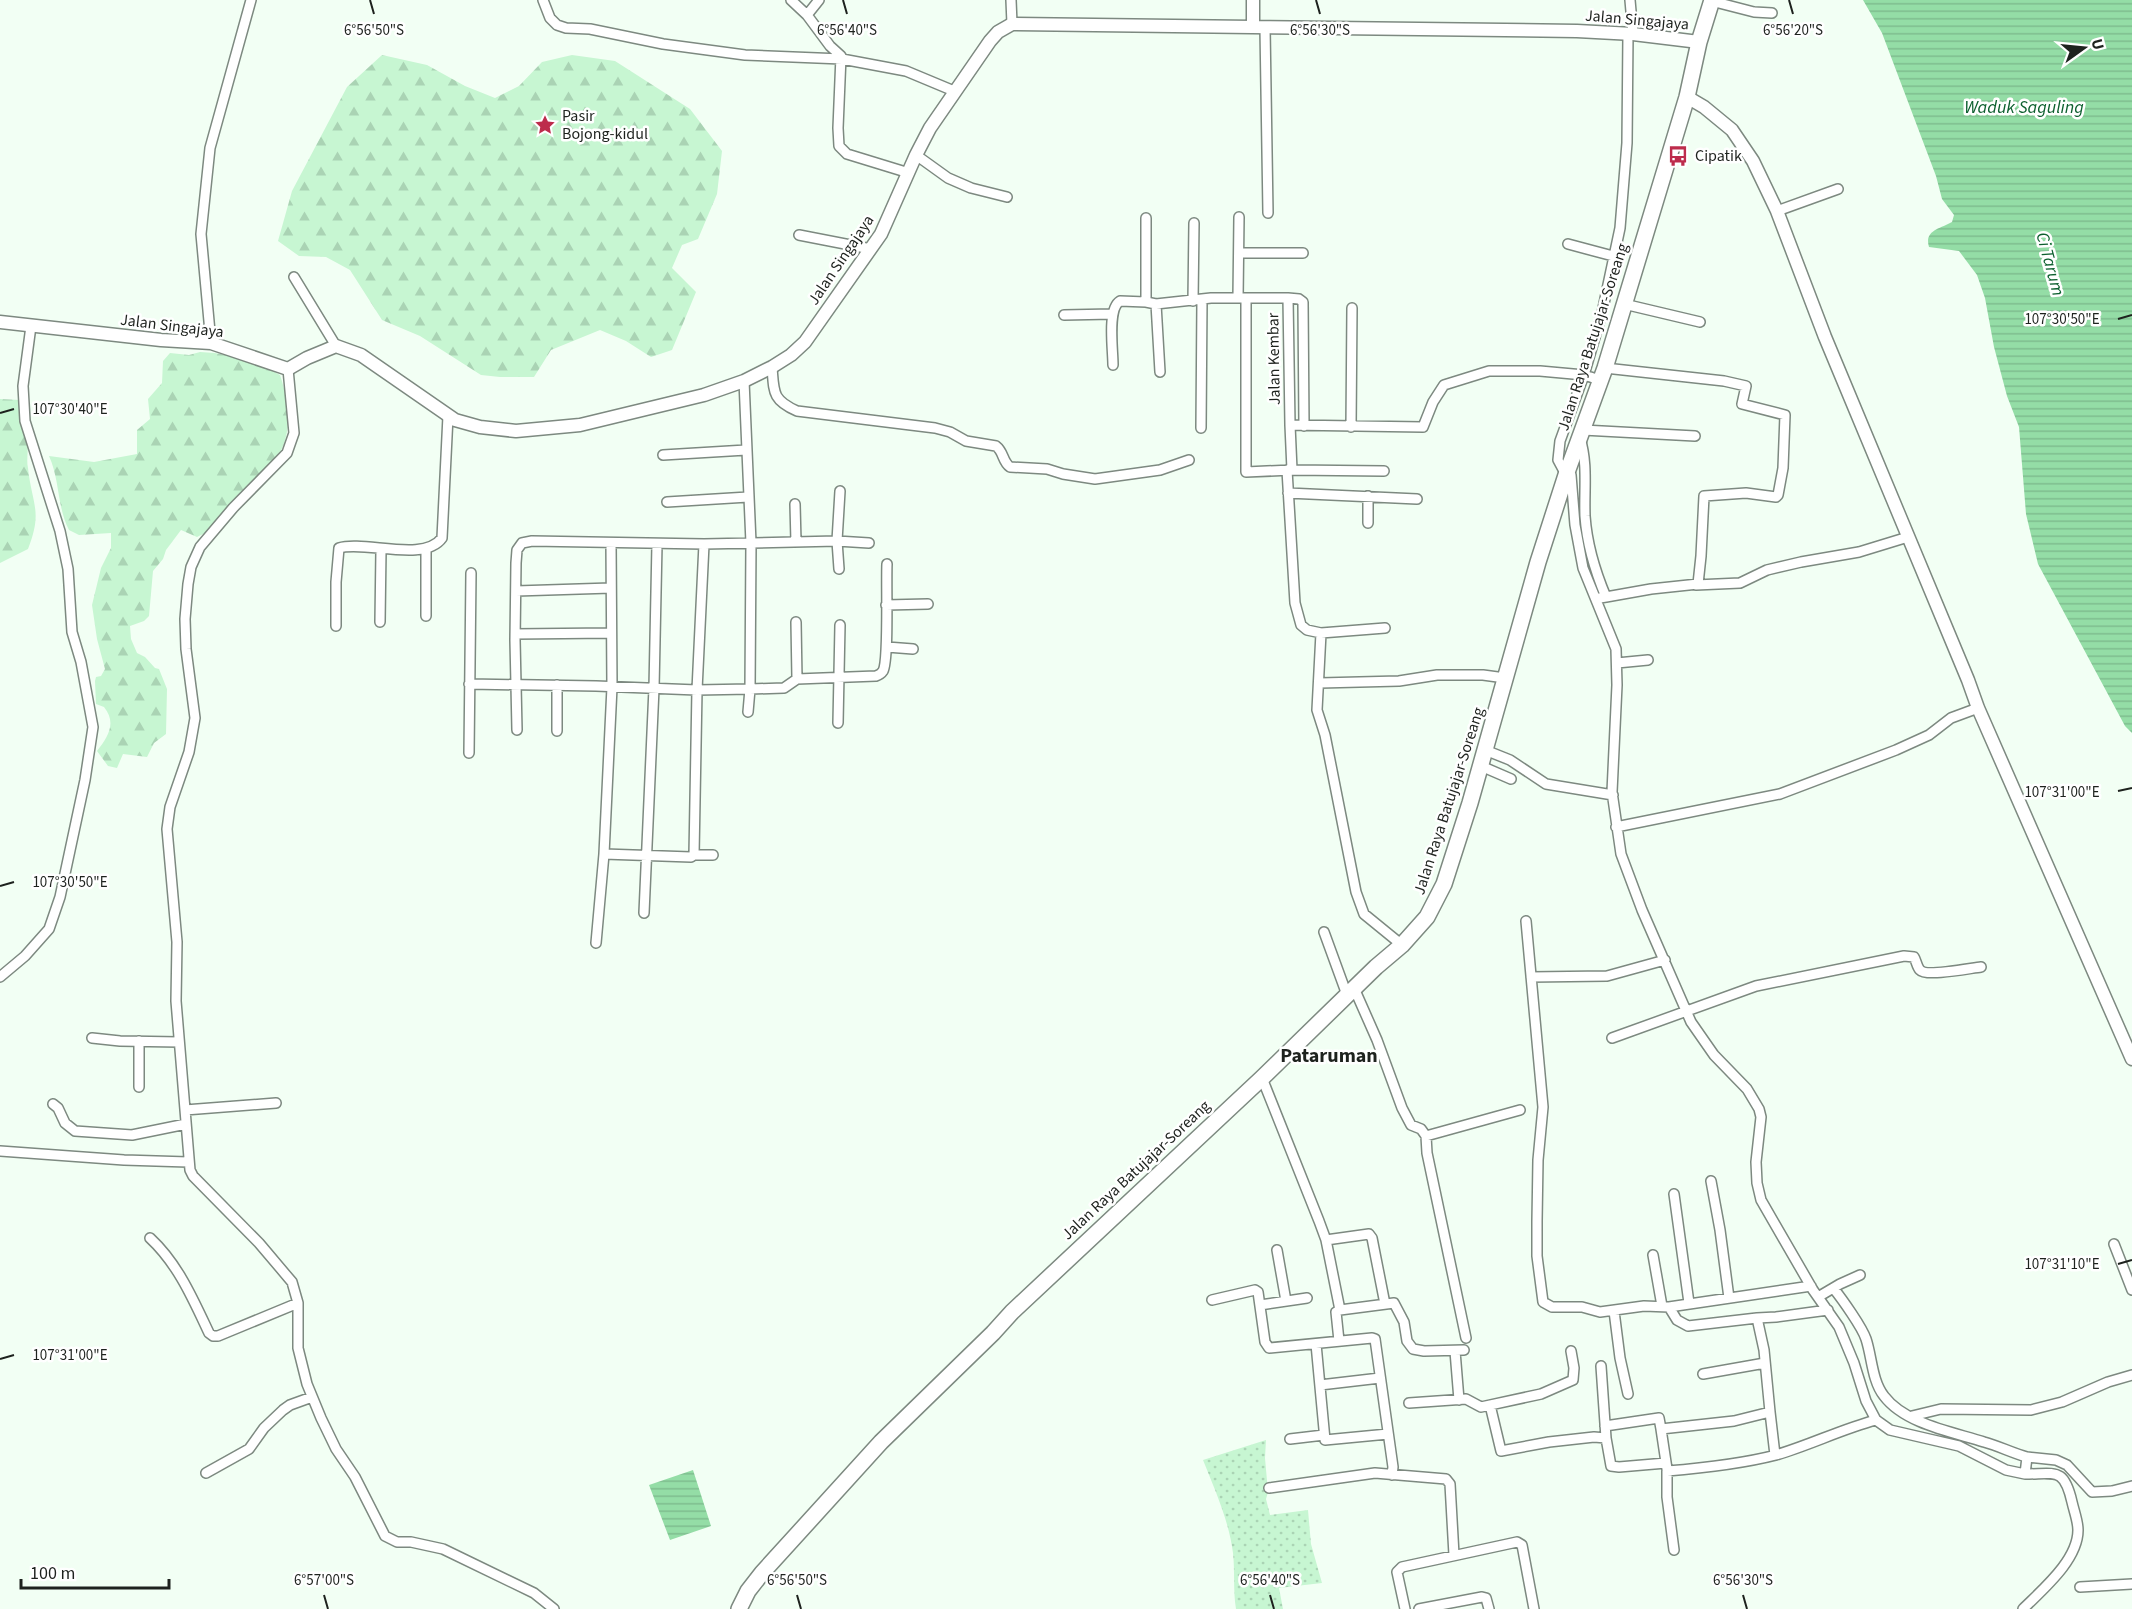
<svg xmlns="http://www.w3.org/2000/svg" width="2132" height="1609" font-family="'Source Sans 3',sans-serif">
	<defs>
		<pattern id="grass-dots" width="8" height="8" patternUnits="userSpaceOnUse" patternTransform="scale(1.5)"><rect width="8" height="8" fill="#c7f6d2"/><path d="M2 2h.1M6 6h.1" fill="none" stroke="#aad3b4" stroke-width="1.8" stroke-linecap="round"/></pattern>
		<pattern id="forest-firs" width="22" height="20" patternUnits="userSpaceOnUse" patternTransform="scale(1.5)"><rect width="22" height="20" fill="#c7f6d2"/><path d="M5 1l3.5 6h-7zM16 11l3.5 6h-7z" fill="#aad3b4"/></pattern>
		<pattern id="water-rules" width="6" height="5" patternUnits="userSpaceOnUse" patternTransform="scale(1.5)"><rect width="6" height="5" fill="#94dda6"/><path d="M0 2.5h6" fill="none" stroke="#7fbd8e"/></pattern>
	</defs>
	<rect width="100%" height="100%" fill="#f2fff4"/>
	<path fill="url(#grass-dots)" d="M1266,1440l-1,18 3,34 -2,7 4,16 38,-5 3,34 11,39 -43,5 4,21h-47c-3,-19 -1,-37 -3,-56 -4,-32 -18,-63 -30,-93z"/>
	<path fill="url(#forest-firs)" d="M382,55l45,10 38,21 30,12 24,-12 23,-24 30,-7 43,6 75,48 32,42 -5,43 -19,45 -16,6 -10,23 24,24 -24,58 -21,7 -25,-16 -26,-11 -49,20 -17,27h-34l-19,-2 -61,-39 -38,-16 -32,-50 -24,-13 -27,-1 -21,-15 14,-50 55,-104z
		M200,352c29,1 55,9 80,23 9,27 13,57 -2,81l-69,75 -12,6 -16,-7 -15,20 -3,9 -10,12 -4,45 -5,5 -14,5 1,13 6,14 8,4 10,11 4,1 8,20 -1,45 -12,9 -7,14 -24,-3 -6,14 -9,-2 -11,-15c11,-14 20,-28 7,-44l-8,-3 -1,-23 1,-4 5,-1 4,-7 -8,-30 -5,-34 9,-37 10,-20v-15l-32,2 -10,-5c-12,-23 -9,-50 -20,-74l45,6 43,-8v-24l13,-11 -2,-20 14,-16 1,-22 7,-8 19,2z
		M0,399l20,1c-2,14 4,28 7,41 2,9 -1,18 1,27 4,37 15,43 0,81l-28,14z"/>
	<path fill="url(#water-rules)" d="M1863,0h269v733l-7,-7 -87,-162 -12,-50 -7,-87 -12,-31 -13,-49 -9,-49 -8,-23 -18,-24 -30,-4c-5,-17 11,-18 23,-25l2,-7 -12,-16 -6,-23 -54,-143z
		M693,1470l18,56 -41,14 -21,-55z"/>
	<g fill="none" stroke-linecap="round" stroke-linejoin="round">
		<g stroke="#7d8980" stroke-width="12">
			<path id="minor" d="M543,0l7,18 7,7 9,3 24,1 73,15 82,11 97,4 64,12 48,20
				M791,0l16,15 23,31 11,10 -3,72 1,18 8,8 62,19
				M1011,0l1,24
				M1630,0l3,34
				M1711,1l43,11 18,1
				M807,15l12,-15
				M1265,28l3,185
				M916,155l32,23 23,10 36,9
				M1777,211l61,-22
				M1146,218v84
				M799,235l72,14
				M1568,244l45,12
				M1239,253h64
				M294,277l42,69
				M1238,298l1,-81
				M1246,298v174l46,-2
				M1288,298l11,1 4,3 1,124
				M1193,301l1,-78
				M1156,304l4,68
				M1624,304l76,18
				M1064,315l48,-1
				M211,343l-10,-109 9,-86 41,-148
				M1113,365c0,-16 -6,-56 7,-64l26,1 10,2 55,-6h77l2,127 133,2 10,-25 11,-17 45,-14h51l44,4 16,5
				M772,367c2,25 0,33 25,44l138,17 15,4 16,9 30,5c8,6 6,15 14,21l37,2 16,5 32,5 65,-9 29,-10
				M1605,368l119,13 22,5 -4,18 43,11 -2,53 -5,27 -2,2 -30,-4 -42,3 -3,60 -3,28 -47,5 -45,8
				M288,369l6,64 -7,20 -54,55 -33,39 -9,20 -3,17 -3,35 1,30 9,69 -6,34 -19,55 -3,22 10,113 -1,59 14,169 3,6 66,67 33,39 6,21v45l9,36 14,34 15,31 19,28 30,59 12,6h14l32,7 91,44 20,16
				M1290,425l2,45 92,1
				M1351,427l1,-119
				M1201,428l1,-128
				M1583,430l112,6
				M1580,438c8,26 4,51 5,78 2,29 10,55 21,81l-6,1
				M663,455l83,-5
				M1287,470l8,133 6,22 6,5 14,3 64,-5
				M1566,475l-8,-15 2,-19 24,-66 18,-62 18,-85 7,-85 1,-109
				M1571,475l4,50 8,43 33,81 1,36 -5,107 9,62 21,56 49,112 23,33 33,34 12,20 2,8 -5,45 1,21 4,17 52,90 26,37 15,36 12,38 10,19 14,10 69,16 47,24 19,4 2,-17 29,3 11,5 25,27 20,-1 20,-5
				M1288,493l129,6
				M667,502l81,-5
				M795,504l1,38
				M1368,523v-27
				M426,549v67
				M839,569l-2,-28 3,-50
				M1696,585l44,-2 27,-13 34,-8 58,-10 49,-15
				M516,591l95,-3
				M886,605l42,-1
				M380,622l1,-72
				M796,622l1,57
				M336,626v-44l3,-34c25,-8 85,15 103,-10l6,-122
				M1321,633l-4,77 8,25 31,157 8,22 38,31
				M515,634l96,-1
				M887,647l26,2
				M1617,663l31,-3
				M1320,683l79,-2 38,-6h46l22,3
				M469,684l127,2 101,4 53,-1 1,-146 -7,-162
				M748,712l2,-23 34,-1 13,-9 79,-3c3,-1 5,-2 7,-5 6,-11 3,-89 4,-107
				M838,723l2,-98
				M517,730l-2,-90 1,-77 1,-13 5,-7 10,-2 172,3 133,-3 32,2
				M557,731v-46
				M1485,750l25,10 36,24 67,11
				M469,753l2,-180
				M1481,766l30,13
				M1616,827l164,-33 116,-44 33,-15 22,-17 27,-10
				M604,854l87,3 3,-2 3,-165 7,-146
				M694,855h19
				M644,913l10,-225 3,-144
				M1526,921l17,186 -5,53 -1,61v35l6,46 9,5h30l18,5 44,-6 25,1 8,13 11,6 69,-8 7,32 6,62 -36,9 -73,8 -2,-11 -54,8
				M1324,932l23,63
				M596,943l8,-89 8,-167 -1,-144
				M0,977l25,-21 24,-27 11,-32 25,-117 8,-53 -12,-65 -9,-30 -4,-63 -8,-38 -35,-110 -2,-35 8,-60
				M1531,977l76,-1 58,-16
				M1354,988l23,52 25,68 9,17 10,4 5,7 1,17 39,185
				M92,1038l28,3 59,1
				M1612,1038l144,-52 148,-30 10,1c2,3 3,10 6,13 6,7 51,-2 61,-3
				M1262,1078l57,143 7,19 14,70 54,-7 10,19 3,19 6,8 11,2 40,-1
				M139,1087v-46
				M53,1104l5,4 7,15 10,8 57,4 54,-11
				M185,1110l91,-7
				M1426,1136l94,-26
				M0,1151l124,9 64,2
				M1711,1181l9,49 9,68
				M1674,1194l15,109
				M150,1238c28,26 43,61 59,95l4,3h5l80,-33
				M1326,1240l43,-6 3,4 13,66
				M2114,1244l18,46
				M1277,1250l9,51
				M1653,1255l9,51
				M1834,1289c8,10 28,38 32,50 6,18 6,42 18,57 21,28 69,36 100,46 15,4 28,11 43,15
				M1818,1297l22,-13 20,-9
				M1212,1300l43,-10 3,2 7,50 4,6 103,-10 3,1 18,128 -1,8
				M1260,1305l47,-7
				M1669,1307l142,-21
				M1614,1311l6,47 8,36
				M1757,1318l19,-1 52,-7
				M1339,1341l-3,-29 4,-2
				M1316,1344l9,96 63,-6
				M1455,1351l4,49
				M1601,1366l5,72 5,28 8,1 47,-4
				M1703,1374l62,-11
				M1320,1385l60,-7
				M1409,1403l57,-4 15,8 60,-13 32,-14 1,-12 -3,-17
				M1490,1405l11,46 48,-9 45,-5 12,1
				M1770,1412l5,43
				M1912,1416l29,-7 90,1 31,-8 46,-20 24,-7
				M1661,1429l6,40
				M1290,1439l34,-4
				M206,1473l43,-24 15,-21 19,-18 7,-5 22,-8
				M1269,1488l106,-15 71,6 4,5 4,71
				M1674,1550l-7,-53v-26c37,-3 74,-7 109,-16 34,-10 66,-26 100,-35
				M2080,1587l52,-3
				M1405,1609l-8,-37 5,-5 115,-25 5,3 12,64
				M1419,1609l63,-12 4,1 3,11
				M2023,1609c20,-20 55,-49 55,-79 0,-9 -4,-19 -6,-28 -8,-35 -16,-28 -47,-28"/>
		</g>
		<g stroke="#7d8980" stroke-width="15">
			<path id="tertiary" d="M1253,27v-27
				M1687,97l17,10 28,23 21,31 24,50 48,126 143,343 10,28 154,351
				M0,322l161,18 50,3 77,26 19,-11 29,-12 25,9 94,65 25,7 36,4 64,-6 124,-30 40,-14 28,-14 19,-12 14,-13 76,-108 35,-79 14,-27 60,-87 8,-9 14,-8 565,7 56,3 66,8"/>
		</g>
		<g stroke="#7d8980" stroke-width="18">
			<path id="trunk" d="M739,1609l9,-18 14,-18 119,-131 112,-109 19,-21 250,-234 114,-111 26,-22 25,-28 17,-33 26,-81 68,-241 28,-87 39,-107 82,-271 12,-55 13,-42"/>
		</g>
		<use href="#minor" stroke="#fff" stroke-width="9"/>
		<use href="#tertiary" stroke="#fff" stroke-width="12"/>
		<use href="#trunk" stroke="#fff" stroke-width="15"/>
	</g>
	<path fill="none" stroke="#1e221e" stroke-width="2" d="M370,0l4,14M843,0l4,14M1316,0l4,14M1789,0l4,14M2118,319l14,-4M0,413l14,-4M2118,791l14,-3M0,886l14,-4M2118,1264l14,-4M0,1359l14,-4M324,1595l4,14M797,1595l4,14M1270,1595l4,14M1743,1595l4,14"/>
	<defs>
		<g id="sight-bare" transform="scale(1.62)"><path d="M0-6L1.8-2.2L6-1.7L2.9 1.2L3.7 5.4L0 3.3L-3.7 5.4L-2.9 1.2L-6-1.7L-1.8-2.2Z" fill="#bd2c4c" stroke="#fff" stroke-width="2.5" paint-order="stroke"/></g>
		<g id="bus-bare" transform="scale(1.62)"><path d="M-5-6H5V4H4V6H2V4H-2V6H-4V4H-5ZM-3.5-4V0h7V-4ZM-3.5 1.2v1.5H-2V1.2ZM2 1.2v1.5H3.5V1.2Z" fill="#bd2c4c" stroke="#fff" stroke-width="2.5" paint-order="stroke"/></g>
	</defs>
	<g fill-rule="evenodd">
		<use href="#sight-bare" x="545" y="125"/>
		<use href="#bus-bare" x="1678" y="156"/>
	</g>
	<g text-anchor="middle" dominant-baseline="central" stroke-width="5" stroke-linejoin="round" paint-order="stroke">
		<g font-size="16" fill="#1e221e" stroke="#fff">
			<text transform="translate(1637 20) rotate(5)">Jalan Singajaya</text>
			<text transform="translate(841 260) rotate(-56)">Jalan Singajaya</text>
			<text transform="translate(172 326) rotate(7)">Jalan Singajaya</text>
			<text transform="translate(1593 337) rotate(-72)">Jalan Raya Batujajar-Soreang</text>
			<text transform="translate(1274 359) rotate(-91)">Jalan Kembar</text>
			<text transform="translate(1449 801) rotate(-72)">Jalan Raya Batujajar-Soreang</text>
			<text transform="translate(1136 1170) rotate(-43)">Jalan Raya Batujajar-Soreang</text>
		</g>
		<g font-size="16" fill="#1e221e" stroke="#fff" text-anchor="start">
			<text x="562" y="116">Pasir<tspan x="562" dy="18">Bojong-kidul</tspan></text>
			<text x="1695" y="156">Cipatik</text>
		</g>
		<g font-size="18" font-style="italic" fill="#0d602f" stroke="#fff">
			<text x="2024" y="107">Waduk Saguling</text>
			<text transform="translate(2050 264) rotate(75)">Ci Tarum</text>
		</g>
		<g font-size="20" font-weight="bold" fill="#1e221e" stroke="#fff">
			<text x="1329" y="1056">Pataruman</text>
		</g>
	</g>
	<g font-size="15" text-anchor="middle" fill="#1e221e" stroke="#fff" stroke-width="5" stroke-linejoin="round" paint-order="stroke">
		<text x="374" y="35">6°56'50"S</text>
		<text x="847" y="35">6°56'40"S</text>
		<text x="1320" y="35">6°56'30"S</text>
		<text x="1793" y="35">6°56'20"S</text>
		<text x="2062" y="324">107°30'50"E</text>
		<text x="70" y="414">107°30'40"E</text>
		<text x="2062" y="797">107°31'00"E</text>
		<text x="70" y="887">107°30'50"E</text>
		<text x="2062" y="1269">107°31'10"E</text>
		<text x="70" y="1360">107°31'00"E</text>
		<text x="324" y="1585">6°57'00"S</text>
		<text x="797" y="1585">6°56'50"S</text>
		<text x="1270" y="1585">6°56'40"S</text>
		<text x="1743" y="1585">6°56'30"S</text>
	</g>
	<g transform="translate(2084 48) rotate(75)" stroke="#ffffff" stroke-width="4.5" paint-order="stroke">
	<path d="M0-4.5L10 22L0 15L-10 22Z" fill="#1e221e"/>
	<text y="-9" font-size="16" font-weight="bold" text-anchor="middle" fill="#1e221e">U</text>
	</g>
	<path d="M21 1579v9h148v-9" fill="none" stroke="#1e221e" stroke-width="3"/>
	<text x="30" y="1579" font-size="18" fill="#1e221e" stroke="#ffffff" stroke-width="4.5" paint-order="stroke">100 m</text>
</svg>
